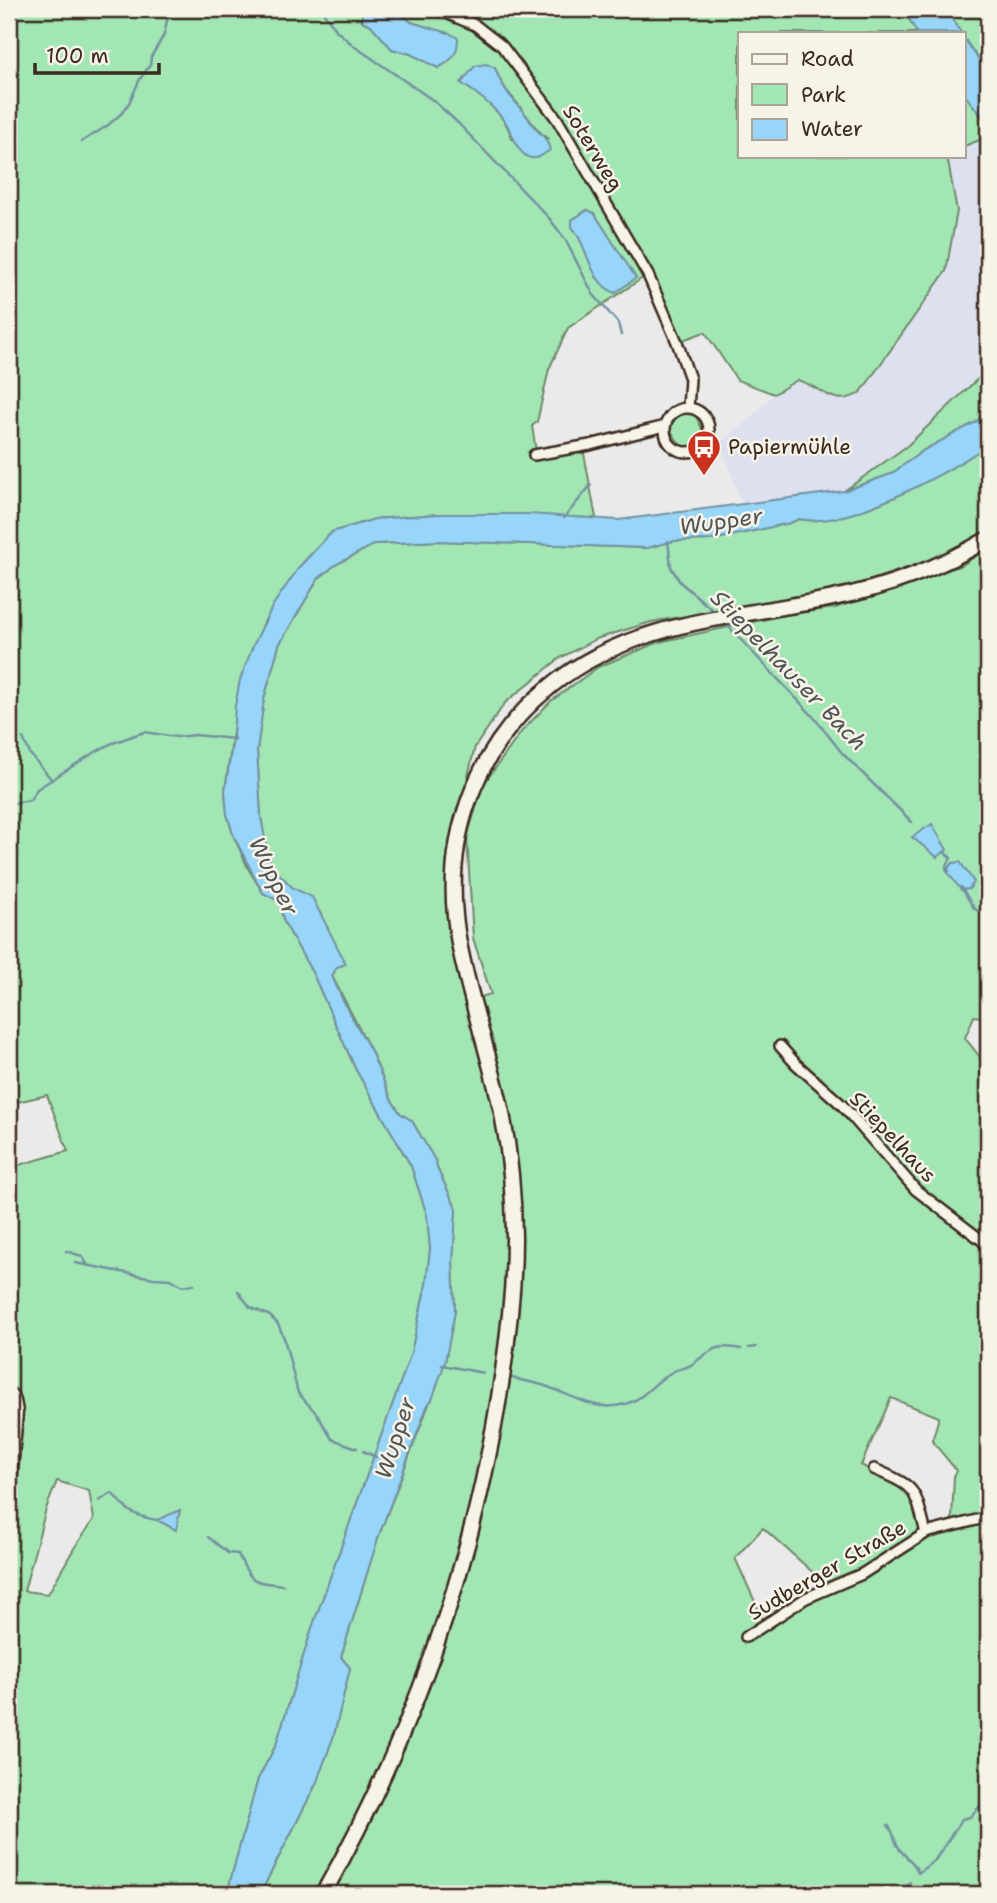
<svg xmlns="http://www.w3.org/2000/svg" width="997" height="1903" font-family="'Shantell Sans',sans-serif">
	<rect width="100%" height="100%" fill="#ebeaeb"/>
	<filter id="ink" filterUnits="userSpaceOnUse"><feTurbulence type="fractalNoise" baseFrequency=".0143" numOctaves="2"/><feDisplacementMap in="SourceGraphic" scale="14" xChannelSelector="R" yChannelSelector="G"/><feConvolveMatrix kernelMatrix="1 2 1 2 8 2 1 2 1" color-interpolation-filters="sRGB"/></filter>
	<g filter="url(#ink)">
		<path fill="#dde0ef" d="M988,137v232l-81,77 -63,45 -102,13 -22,-62 28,-22 26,-26 23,-15 13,4 27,17 120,-188 -10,-56h17v-10z"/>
		<path fill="#a2e7b3" stroke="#6e8868" stroke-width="2" fill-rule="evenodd" d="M9,9h353v12l9,4 21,24 19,5 27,14 -11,-41 -16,-5 -14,-13h506l14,24h-177v123h207l10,55 -11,60 -85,121c-27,18 -38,-5 -64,-12l-23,14 -37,-14 -32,-48 -28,10 -30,-67 -79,53 -19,41 -12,53 -5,4 4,25 -8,2 5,5 50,-10 13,70 -157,-4 -64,5 -43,13 -32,34 -35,54 -25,61 -15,110 2,23 7,23 15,33 14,23 16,8 5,21 29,52 43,96 55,96 16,49 3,34 -4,36 -15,68 -99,275 -36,117 -18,34 -28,103 -1,12h-220v-726l59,-17 -21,-56 -38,9zM495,68c8,22 16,26 29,44 8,10 12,18 23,26l-35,1c-5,-24 -31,-43 -51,-56zM587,210l7,3 41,65h-38l-25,-58zM57,1481l32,10 5,28 -21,31 -25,44 -24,-3 22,-82z
			M946,9h42v65l-24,-36v-5h-3z
			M964,94l24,30v13l-24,9z
			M988,369v40l-12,13 -52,28 -33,24 -47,17 63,-45z
			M683,413l12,1 10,21 -12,12 -11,1 -14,-22 5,-7z
			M988,445v86l-36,22 -108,36 -193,33 -55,17 -36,19 -55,45 -30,44 -27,112v38l19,104 24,-7 -18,-56 -6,-101 16,-52 39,-54 29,-30 47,-34 61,-25 131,-28 45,-6 127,-43 26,-17v470l-14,-2 -9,22 23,29v827h-728l56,-110 18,-49 16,-67 -9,-11 37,-119 67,-176 10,-51 -2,-48 3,-55 -19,-40 -1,-6 -24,-41 -12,-8 -9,-14 -20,-48 -39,-75 5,-9 8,-3 -21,-40 -3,-10 -19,-21 -9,-5 -17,-17 -8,-15 -7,-39 -4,-67 7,-51 15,-54 39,-66 17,-14 40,-21 64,-3 208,7 27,-7 38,-1 78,-17 9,-4c48,11 149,-47 189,-74zM891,1398l48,19 -7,24 25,30 -3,5 -2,43 3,12 -31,7 -13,-46 -50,-27zM763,1528l62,55 28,-12 5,10 -48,20 -43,27 -32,-70z"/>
		<path fill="#98d6f9" stroke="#7391a1" stroke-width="2" d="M362,9h35l14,13 38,11 9,5c0,16 -6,23 -20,30l-27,-14 -19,-5 -21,-24 -9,-4z
			M903,9h43l15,24h-44z
			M964,38l24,36v50l-24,-30z
			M486,64l9,4c6,18 15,28 27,42 5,5 8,12 13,18 8,9 11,8 15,22 -5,3 -12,10 -19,8 -13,-3 -17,-21 -22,-30 -10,-18 -31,-34 -48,-45l14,-17z
			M588,210l6,3 42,65 -21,15c-27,-11 -26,-47 -43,-66v-7z
			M988,409v36c-40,27 -141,85 -189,74l-9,4 -78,17 -38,1 -27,7 -208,-7 -64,3 -40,21 -17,14 -39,66 -15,54 -7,51 4,67 7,39 8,15 17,17 19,9 34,67 -9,3 -5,9 12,27 27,48 20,48 9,14 12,8 24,41 1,6 19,40 -3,55 2,48 -10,51 -13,38 -4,4 -50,134 -37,119 9,11 -16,67 -18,49 -56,110h-31l1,-12 28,-103 18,-34 36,-117 99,-275 15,-68 4,-36 -3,-34 -16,-49 -55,-96 -43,-96 -29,-52 -5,-21 -16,-8 -29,-56 -7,-23 -2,-23 8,-52 2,-33 5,-26 13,-34 20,-41 27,-39 32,-34 43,-13 64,-5h90l89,6 226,-29 47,-17 33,-24 52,-28z
			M932,824l15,26 -10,7 -25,-20z
			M960,862l14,20 -5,7 -8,1 -15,-20 7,-7z
			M180,1510l-4,20 -19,-10z"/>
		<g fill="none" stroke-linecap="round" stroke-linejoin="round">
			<path stroke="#7391a1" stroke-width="2.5" d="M167,9l1,7
				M321,9l16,22 17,15 80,55 24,22 91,95 16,21 28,55 25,29 3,12
				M81,142l26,-16 15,-13 7,-10 11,-24 10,-14 1,-8 13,-22 4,-19 16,-7
				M564,518l27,-33
				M668,541l3,26 9,15 36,31
				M725,623l87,92 31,39 69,68
				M9,721l5,6
				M23,738l7,16 22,26
				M9,804l21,-4 7,-11 55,-35 18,-10 34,-12 33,5 18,-2 40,4
				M944,852l7,6 -5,9 3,4
				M961,887l13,21 14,10
				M66,1251l16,5 6,10
				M75,1263l78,15 18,1 12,7 11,-2
				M238,1291l12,16 20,9 8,8 6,14 14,55 19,21 15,25 25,9
				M749,1348l7,-1
				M442,1365l41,8
				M512,1378c12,3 25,5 36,9 22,8 44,22 67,19 30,-3 35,-23 59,-35 6,-3 14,-3 20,-8 18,-14 23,-19 47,-14
				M363,1451l13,6
				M99,1501l13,-8c15,18 21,23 45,27
				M208,1537l20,16 10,1c14,30 14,27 45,31
				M888,1825c7,8 6,18 13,26 6,8 15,12 17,22l17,-13 27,-41 8,-2 9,-10 9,-5
				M901,1894l9,-12"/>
			<g stroke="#3b2a1e" stroke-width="14">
				<path id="minor" d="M436,9l39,16 27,21 55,73 91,156 29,67 13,37 -2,29
					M665 430a22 22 0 1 1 44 0a22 22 0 1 1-44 0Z
					M534,455l56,-10 75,-19
					M780,1046l16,18 46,41 74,85 72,55
					M874,1469c44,19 40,19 52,64
					M746,1637l60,-39 56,-24 64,-41 62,-16"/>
			</g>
			<g stroke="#3b2a1e" stroke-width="19">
				<path id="primary" d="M9,1395l4,6 2,11 -6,71
					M323,1894c101,-179 166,-375 187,-580 7,-67 5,-135 -8,-201 -12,-57 -32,-113 -43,-170 -19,-99 14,-195 93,-258 81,-65 184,-67 281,-87 56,-11 106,-30 155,-59"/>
			</g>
			<use href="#minor" stroke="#f7f3e8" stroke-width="9"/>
			<use href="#primary" stroke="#f7f3e8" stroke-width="14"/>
		</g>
	</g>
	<defs>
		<g id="bus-pin" transform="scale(1.75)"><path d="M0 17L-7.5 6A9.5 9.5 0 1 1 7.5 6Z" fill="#c8321e" stroke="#f7f3e8"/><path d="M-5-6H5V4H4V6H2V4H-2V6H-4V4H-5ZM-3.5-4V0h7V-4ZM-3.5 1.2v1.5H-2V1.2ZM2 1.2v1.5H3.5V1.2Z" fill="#fff"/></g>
	</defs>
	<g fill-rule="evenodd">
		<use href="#bus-pin" x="704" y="447"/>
	</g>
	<g text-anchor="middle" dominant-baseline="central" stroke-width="5" stroke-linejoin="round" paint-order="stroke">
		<g font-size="21" fill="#3b2a1e" stroke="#f7f3e8">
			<text transform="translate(593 148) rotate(59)">Soterweg</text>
			<text transform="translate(893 1137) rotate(47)">Stiepelhaus</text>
			<text transform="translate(827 1570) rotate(-30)">Sudberger Straße</text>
		</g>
		<g font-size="21" fill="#3b2a1e" stroke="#f7f3e8" text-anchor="start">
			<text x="728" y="447">Papiermühle</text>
		</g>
		<g font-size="23" font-style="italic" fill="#525555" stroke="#f7f3e8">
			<text transform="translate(721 521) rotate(-8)">Wupper</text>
			<text transform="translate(789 670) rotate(46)">Stiepelhauser Bach</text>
			<text transform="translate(274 876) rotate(64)">Wupper</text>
			<text transform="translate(395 1438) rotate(-72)">Wupper</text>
		</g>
	</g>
	<rect width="997" height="1903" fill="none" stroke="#f7f3e8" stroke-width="35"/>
	<rect x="18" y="18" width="962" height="1868" fill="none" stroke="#3b2a1e" stroke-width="2.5" filter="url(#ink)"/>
	<rect x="738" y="32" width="228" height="126" fill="#f7f3e8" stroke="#aca397" stroke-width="2"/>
	<rect x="752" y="54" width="35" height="10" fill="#f7f3e8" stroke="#aca397" stroke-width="2"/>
	<text x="801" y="66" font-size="21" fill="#3b2a1e">Road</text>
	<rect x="752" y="84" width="35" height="21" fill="#a2e7b3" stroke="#aca397" stroke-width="2"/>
	<text x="801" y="102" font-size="21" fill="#3b2a1e">Park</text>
	<rect x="752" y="119" width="35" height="21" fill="#98d6f9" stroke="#aca397" stroke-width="2"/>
	<text x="801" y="136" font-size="21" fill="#3b2a1e">Water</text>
	<path d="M35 63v10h124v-10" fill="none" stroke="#3b2a1e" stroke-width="3.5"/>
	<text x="46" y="63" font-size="21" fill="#3b2a1e" stroke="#f7f3e8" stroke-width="5" paint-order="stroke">100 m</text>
</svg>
